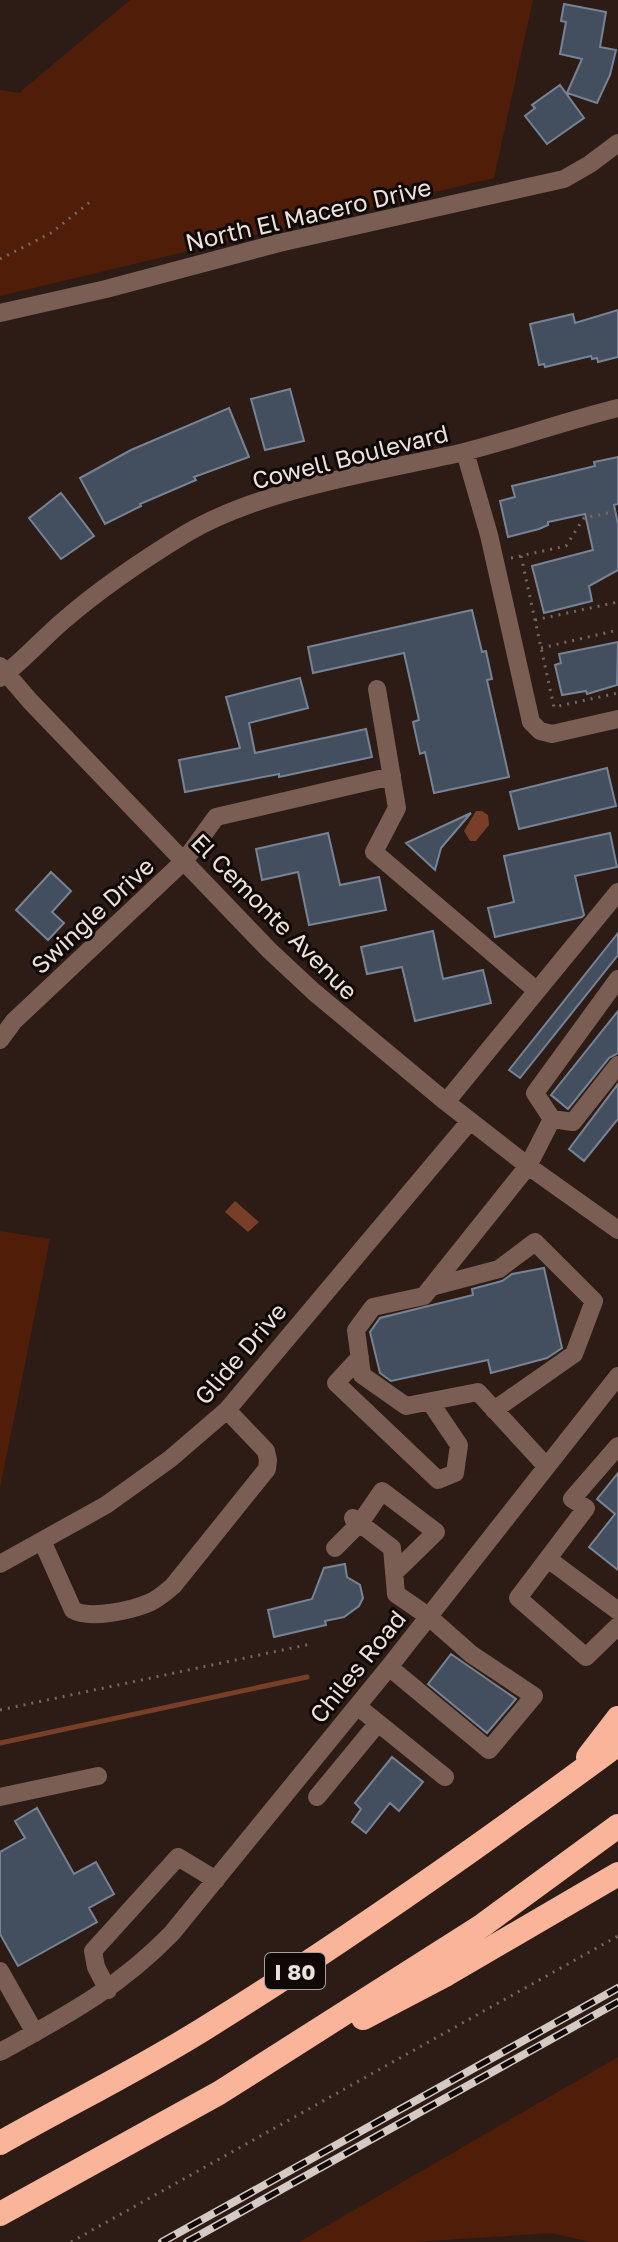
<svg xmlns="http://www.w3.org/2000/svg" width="618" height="2242" font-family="'Golos Text',sans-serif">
	<rect width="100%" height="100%" fill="#2c1c15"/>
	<path fill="#501d08" d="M130,0h403l-39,178 -494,118v-206l19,3z
		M0,1231l50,8 -50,249z
		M618,2057v185h-27l-40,-9 -136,9h-116z"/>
	<path fill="#793e27" d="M476,811h6l6,4 1,10 -13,16h-6l-6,-10z
		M235,1201l24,21 -11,10 -23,-20z"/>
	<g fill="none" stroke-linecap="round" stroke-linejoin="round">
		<path stroke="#793e27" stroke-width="5" d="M0,1743l307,-66"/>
	</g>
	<path fill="#434f5e" stroke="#778394" stroke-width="2" d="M564,4l42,8 -6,35 16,3 -6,25 -13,28 -30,-10 15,-34 -22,-5 6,-32 -5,-1z
		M560,85l24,33 -37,26 -22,-28 10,-8 -3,-3z
		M618,310v47l-20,5 -1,-4 -5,1 -1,-3 -46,11 -1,-3 -5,1 -9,-41 43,-10 2,9z
		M290,389l14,52 -39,9 -14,-51z
		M229,408l20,49 -55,20 2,3 -56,24 1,2 -36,18 -25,-46 51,-28z
		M618,457v47l-4,1 4,19v46l-29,16 3,15 -48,12 -12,-47 61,-16 -8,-36 -37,8v3l-9,4 -31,8 -8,-36 15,-4 -3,-11 83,-20 -1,-4z
		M61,493l33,43 -33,23 -32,-41z
		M472,610l10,42 4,-1 6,28 -5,1 22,97 -75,16 -9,-41 -5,2 -7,-32 6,-2 -15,-67 -91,20 -5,-26z
		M618,642l-1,43 -30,9 -1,-3 -24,4 -7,-30 6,-2 -2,-9z
		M300,678l8,30 -59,15 6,30 111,-24 6,28 -93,20v-3l-94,18 -6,-32 61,-12 -14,-51z
		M607,768l9,38 -97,23 -9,-37z
		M471,813l-30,35 -6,22 -29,-27z
		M328,833l12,52 39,-8 7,33 -77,15 -11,-53 -36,8 -6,-31z
		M610,833l7,34 -42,9 9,39 -2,2 -87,20 -7,-29 26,-6 -10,-46z
		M51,872l20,19 -19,21 12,11 -16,17 -32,-30z
		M433,931l10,48 40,-9 8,33 -76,18 -13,-54 -35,7 -6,-27z
		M618,933v22l-98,123 -11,-8z
		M618,1011v42l-9,5 -41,51 -17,-14z
		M618,1084v35l-34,42 -15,-12z
		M544,1268l18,80 -15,10 -56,15 -3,-13 -97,21 -11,-8 -10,-41 10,-14 93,-23 -1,-6 30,-8 10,-7z
		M618,1473v97l-29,-23 26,-33 -18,-15z
		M345,1564l2,13 13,8 3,13 -4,8 -15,11 -19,4 1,4 -52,12 -6,-27 44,-11 12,-31z
		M451,1654l65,45 -29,34 -59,-49z
		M392,1757l31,25 -24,29 -9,-8 -24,30 -14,-11 9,-13 -6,-6z
		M37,1808l37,66 22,-12 18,32 -25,14 8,14 -79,44 -18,-32v-82l25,-14 -10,-17z"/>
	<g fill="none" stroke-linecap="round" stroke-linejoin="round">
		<path stroke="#756660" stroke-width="3" stroke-dasharray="2 6" stroke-linecap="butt" d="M0,259l51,-26 39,-31
			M521,556l33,151 64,-14
			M511,558l55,-12 18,-28 34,-7
			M535,620l83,-18
			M541,648l77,-18
			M0,1710l311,-66
			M71,2242l547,-306"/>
		<path stroke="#7a5e54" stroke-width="18" d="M0,313l106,-24 173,-46 285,-64 26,-15 28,-21
			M465,452l24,83 42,187 9,9 12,3 66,-15
			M0,666l30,35 239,249 45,42 132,110 82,64 90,64
			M0,678c23,-17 41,-38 63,-57 38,-33 81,-62 124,-88 75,-44 188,-61 273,-80 53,-13 105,-32 158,-45
			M377,689l20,119 -23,44 163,139
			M0,1040l14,-19 171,-161 31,-43 176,-41
			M446,1102l172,-210
			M552,1119l21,3 45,-57
			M431,1287l68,-18 36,-27 59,59 -20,53 -80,56
			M360,1357l-24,26 102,97 17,-7 4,-28 -29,-43
			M618,1446l-46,53 14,9 -68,90 68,59 32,-31
			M546,1466l-68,-74 -72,14 -44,-31 -6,-45 17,-23 51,-11 104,-130 24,-47 -17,-26 83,-114
			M353,1518l39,30 4,46 32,22 43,38 63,42 -45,54 -100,-83
			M43,1543l30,67c17,10 60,0 78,-8 8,-4 15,-10 22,-16l94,-117 1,-9 -2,-9 -39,-41
			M335,1548l25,-25 22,-32 54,41 -42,41
			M548,1559l70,52
			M0,1564l106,-59 64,-46 57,-49 243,-289
			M357,1706l88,71
			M0,1797l98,-21
			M317,1797l61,-74
			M0,1971l35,62
			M108,1990l-12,-23 -3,-16 85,-94 38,23
			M0,2052c65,-36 119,-64 172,-119l217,-266 229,-291"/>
		<path stroke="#fab49a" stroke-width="24" d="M588,1757l30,-39
			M363,2018l84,-44 171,-100
			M0,2143c69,-39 140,-74 207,-116 142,-88 277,-184 411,-283
			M0,2214l219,-121 264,-168 135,-99"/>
		<g stroke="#d5c9c4" stroke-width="8">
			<path id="rail" d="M162,2242l456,-254
				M187,2242l431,-240"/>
		</g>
		<use href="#rail" stroke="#0f0806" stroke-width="5" stroke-dasharray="15" stroke-linecap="butt"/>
	</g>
	<g text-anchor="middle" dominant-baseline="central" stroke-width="6" stroke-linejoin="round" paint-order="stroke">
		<rect fill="#0f0806" stroke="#aaa09c" stroke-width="2" x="265" y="1953" width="60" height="36" rx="6"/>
		<g font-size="22" font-weight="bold" fill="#ede1dc">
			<text x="295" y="1971">I 80</text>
		</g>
		<g font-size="24" fill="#ede1dc" stroke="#0f0806">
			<text transform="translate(308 214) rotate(-13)">North El Macero Drive</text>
			<text transform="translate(350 456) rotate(-14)">Cowell Boulevard</text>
			<text transform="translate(92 915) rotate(-43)">Swingle Drive</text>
			<text transform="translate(275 916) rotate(45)">El Cemonte Avenue</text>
			<text transform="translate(240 1353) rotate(-49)">Glide Drive</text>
			<text transform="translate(357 1666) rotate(-51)">Chiles Road</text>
		</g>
	</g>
</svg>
